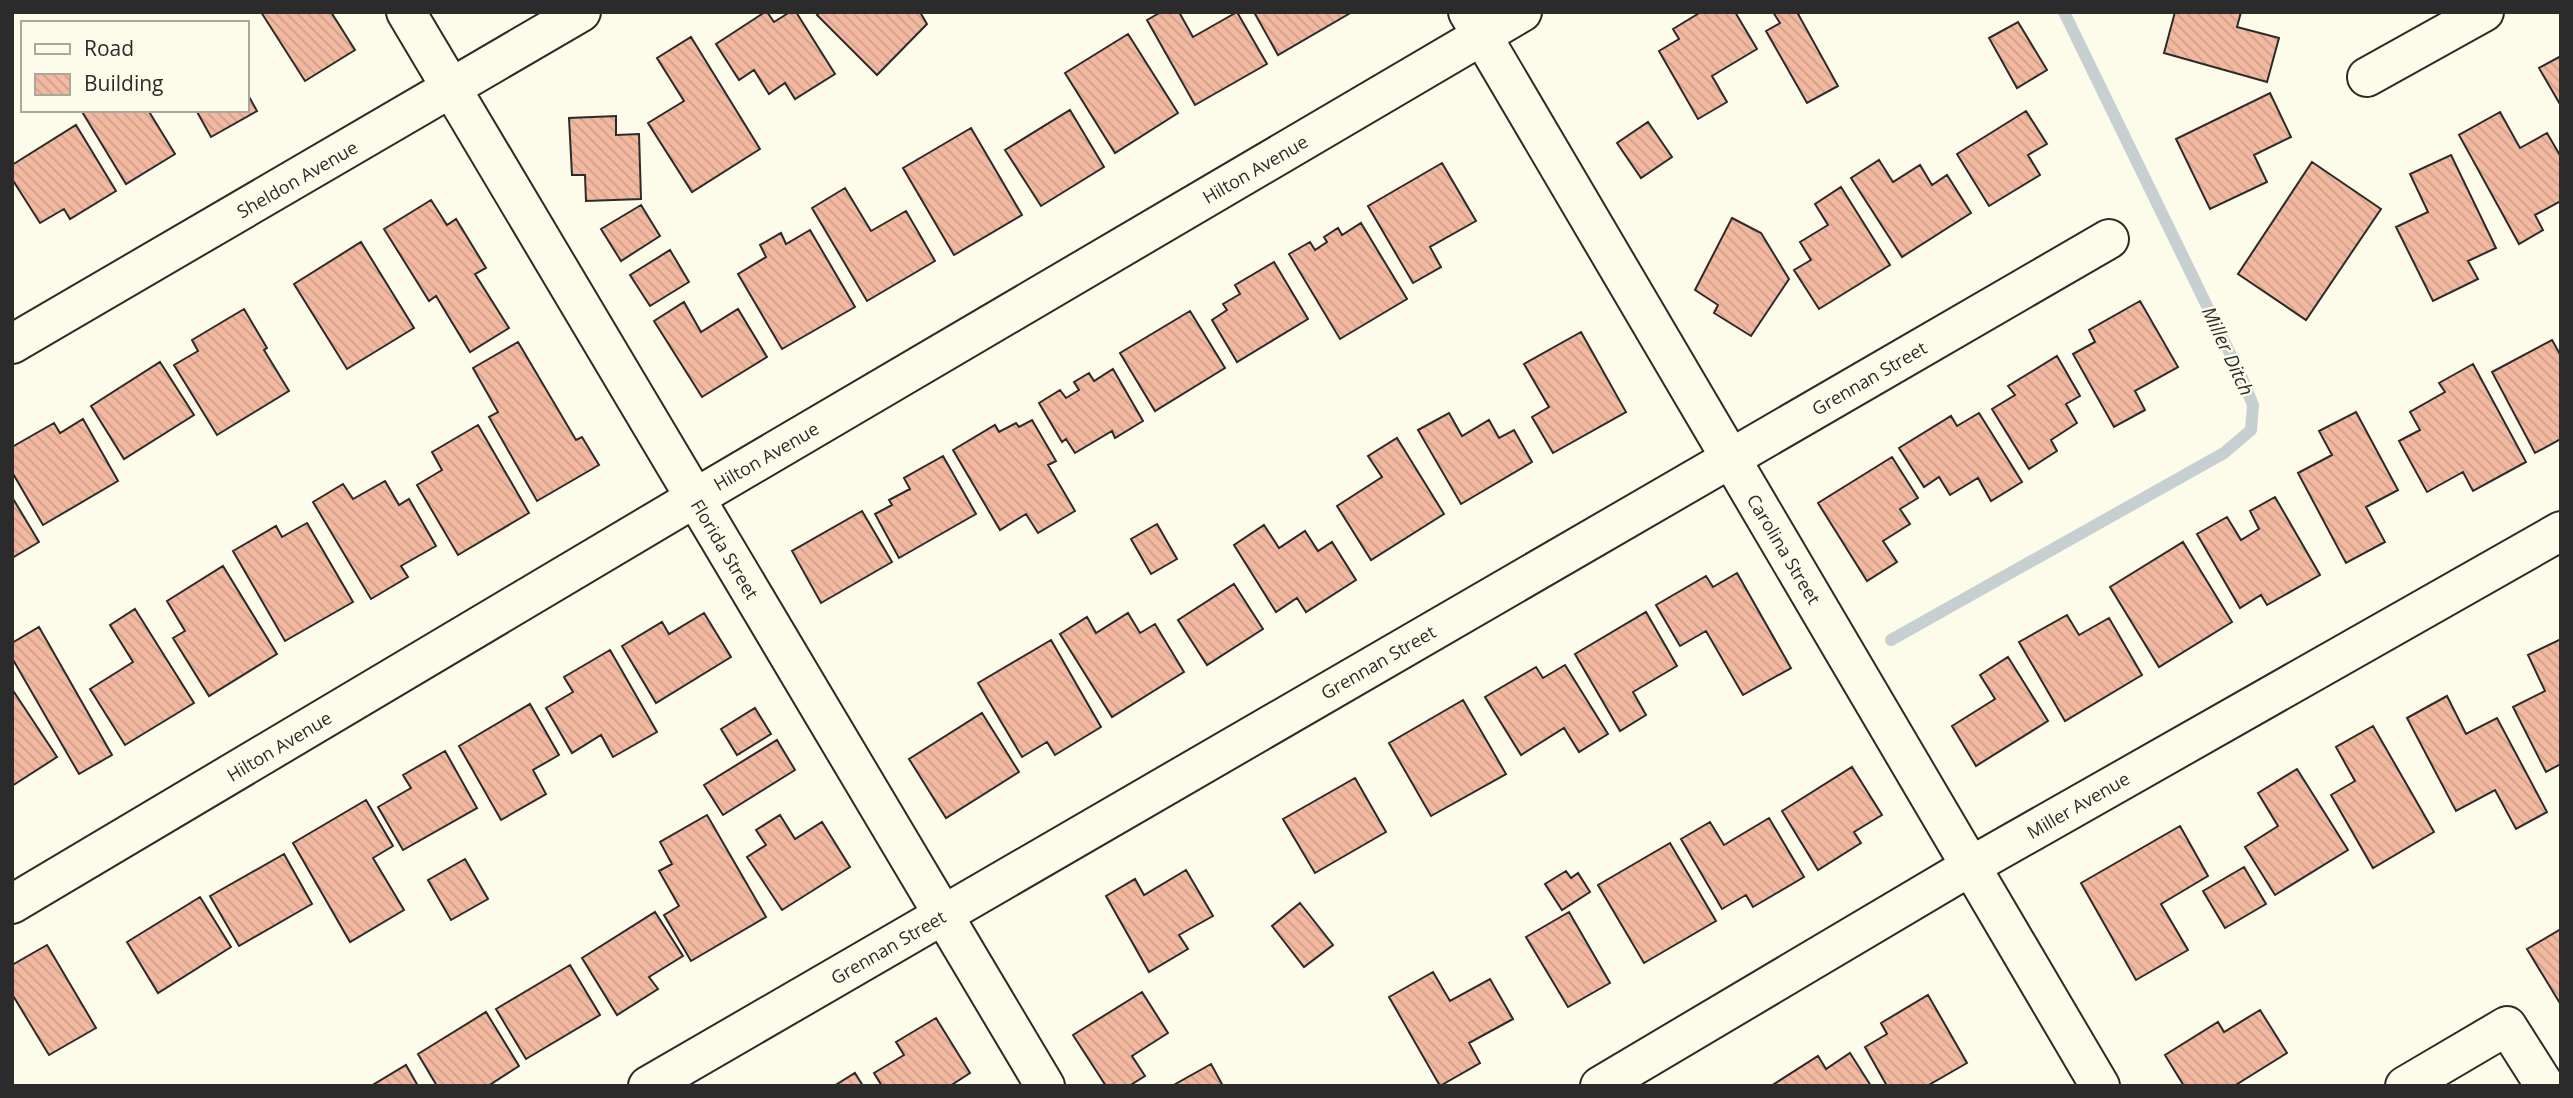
<svg xmlns="http://www.w3.org/2000/svg" width="2573" height="1098" font-family="'Open Sans',sans-serif">
	<defs>
		<pattern id="building-back-hatch" width="6" height="6" patternUnits="userSpaceOnUse" patternTransform="scale(1.75)"><rect width="6" height="6" fill="#f2b8a0"/><path d="M-1 5l2 2M0 0l6 6M5-1l2 2" fill="none" stroke="#d09e8a"/></pattern>
	</defs>
	<rect width="100%" height="100%" fill="#fdfbea"/>
	<g fill="none" stroke-linecap="round" stroke-linejoin="round">
		<path stroke="#c7d0d0" stroke-width="12" d="M1891,640l333,-187 27,-23 2,-25 -11,-27 -178,-366"/>
	</g>
	<path fill="url(#building-back-hatch)" stroke="#2b2b2b" stroke-width="2" d="M261,12h70l24,38 -50,31z
		M765,12h2l7,10 16,-10h6l39,62 -40,25 -10,-16 -16,11 -15,-24 -15,10 -23,-36z
		M820,12h100l7,12 -50,51 -60,-60z
		M1161,12h18l14,25 44,-25 30,52 -72,41 -48,-85z
		M1254,12h98l-74,43z
		M1701,12h34l22,37 -45,27 15,26 -29,17 -39,-68 20,-12 -6,-10z
		M1773,12h24l41,74 -31,17 -41,-72 14,-8z
		M2175,12h66l-4,15 42,11 -12,44 -103,-29z
		M2018,22l29,48 -30,18 -28,-50z
		M1128,34l50,79 -63,40 -50,-80z
		M691,37l69,112 -68,43 -44,-69 36,-22 -27,-43z
		M2561,56v50l-22,-38z
		M247,93l10,18 -46,26 -15,-27h51z
		M2270,93l21,44 -37,18 13,27 -57,27 -34,-70z
		M81,110h67l27,44 -49,30z
		M1070,110l34,57 -63,39 -36,-56z
		M2026,111l21,33 -19,11 12,20 -51,31 -32,-52z
		M2500,112l20,36 27,-15 14,24v44l-26,14 8,15 -24,14 -60,-109z
		M616,116v19l23,-1 2,65 -55,2 -1,-26h-13l-3,-57z
		M1648,122l24,35 -31,21 -24,-35z
		M76,125l40,66 -46,28 -6,-10 -24,14 -28,-44v-14z
		M971,128l51,87 -68,40 -51,-87z
		M2451,155l45,93 -28,13 10,18 -45,22 -37,-74 32,-15 -18,-38z
		M1879,160l14,22 27,-17 12,20 15,-10 24,38 -69,44 -51,-79z
		M2312,162l69,47 -75,111 -68,-46z
		M1442,163l34,58 -46,26 11,20 -28,16 -45,-77z
		M1841,187l49,78 -71,44 -25,-39 17,-10 -11,-18 28,-17 -13,-21z
		M845,188l26,43 35,-20 29,50 -68,40 -55,-93z
		M431,200l16,25 9,-6 30,49 -11,6 34,54 -39,24 -34,-56 -7,5 -45,-72z
		M641,205l19,31 -39,25 -20,-32z
		M1732,218l29,15 28,46 -38,57 -37,-23 4,-8 -23,-15z
		M1361,223l46,76 -67,40 -51,-85 21,-12 5,8 12,-8 -3,-5 14,-9 4,7z
		M810,230l45,77 -73,42 -44,-75 28,-17 -6,-12 21,-12 5,11z
		M361,242l53,86 -67,41 -53,-85z
		M670,250l19,32 -39,24 -20,-31z
		M1274,262l34,57 -71,43 -25,-42 15,-10 -4,-6 17,-10 -5,-9z
		M2140,301l38,66 -43,24 10,19 -31,17 -41,-73 22,-12 -6,-12z
		M684,302l17,30 37,-23 29,48 -65,40 -48,-76z
		M244,309l23,39 -3,2 25,41 -72,44 -43,-70 24,-14 -6,-11z
		M1190,311l35,57 -70,43 -35,-58z
		M1581,332l45,80 -73,41 -21,-36 17,-10 -25,-43z
		M2552,340l9,16v83l-26,14 -43,-81z
		M518,342l58,98 6,-3 17,28 -62,36 -48,-84 9,-5 -25,-44z
		M2057,356l23,40 -14,8 11,19 -26,17 6,11 -28,18 -37,-60 23,-14 -7,-9z
		M160,362l34,53 -70,44 -33,-53z
		M2473,364l53,98 -53,29 -10,-19 -36,20 -28,-51 21,-11 -10,-18 35,-20 -6,-9z
		M1113,369l30,52 -28,17 -3,-7 -37,22 -9,-14 -4,3 -23,-39 21,-13 6,8 13,-8 -5,-8 15,-9 5,8z
		M2356,412l42,78 -32,17 19,35 -39,21 -48,-90 34,-18 -13,-24z
		M1449,413l13,23 27,-16 10,18 15,-8 18,32 -71,42 -43,-74z
		M1979,413l43,69 -31,19 -13,-23 -28,17 -11,-18 -15,10 -25,-39 52,-32 6,10z
		M83,419l35,62 -75,44 -31,-53v-25l42,-24 6,10z
		M1032,420l24,41 -8,4 27,46 -37,22 -12,-19 -26,16 -47,-80 42,-25 4,7 17,-9 3,4z
		M478,425l51,88 -71,42 -41,-70 25,-15 -10,-18z
		M1397,438l47,76 -73,46 -34,-54 45,-29 -14,-21z
		M943,456l33,58 -77,44 -24,-44 17,-9 -3,-5 21,-11 -6,-11z
		M1892,457l26,41 -18,11 10,15 -27,17 14,21 -30,19 -49,-78z
		M385,481l14,24 10,-6 27,47 -35,20 7,11 -37,22 -58,-97 30,-18 10,15z
		M12,497l27,45 -27,16z
		M2275,497l45,78 -53,30 -6,-10 -21,13 -43,-74 30,-17 14,23 18,-11 -9,-18z
		M862,511l30,51 -71,41 -29,-52z
		M307,523l46,79 -68,39 -52,-90 43,-25 6,11z
		M1157,524l20,35 -26,15 -20,-35z
		M1264,525l15,23 26,-17 13,20 14,-9 24,38 -50,32 -9,-14 -21,14 -42,-67z
		M2183,542l49,80 -73,45 -49,-80z
		M223,566l54,88 -68,42 -36,-58 12,-7 -18,-30z
		M1737,573l54,95 -48,27 -37,-64 -26,15 -24,-41 50,-29 7,11z
		M1234,584l29,45 -56,36 -29,-45z
		M135,609l59,94 -69,42 -35,-56 43,-27 -23,-37z
		M1646,612l31,54 -44,26 13,23 -26,16 -45,-77z
		M704,613l27,44 -75,46 -34,-57 40,-24 7,12z
		M1128,613l12,20 15,-9 29,48 -72,45 -52,-83 27,-17 9,16z
		M2067,615l12,20 30,-17 33,57 -77,46 -46,-79z
		M39,627l73,128 -33,19 -67,-116v-15z
		M2561,639v125l-15,8 -33,-65 32,-16 -17,-36z
		M1051,640l50,87 -46,28 -8,-13 -25,15 -44,-74z
		M610,650l47,82 -44,25 -12,-22 -29,18 -26,-45 27,-16 -9,-15z
		M2008,657l40,64 -72,45 -24,-40 43,-27 -15,-24z
		M1565,665l43,69 -29,18 -15,-24 -43,27 -36,-58 51,-30 7,11z
		M12,689l45,68 -45,29z
		M2447,696l19,38 31,-16 50,94 -31,17 -21,-39 -39,21 -49,-93z
		M1463,700l43,74 -75,42 -42,-73z
		M530,704l29,51 -26,15 13,24 -45,26 -42,-74z
		M755,708l16,26 -34,21 -16,-26z
		M982,713l37,59 -73,46 -37,-59z
		M2373,726l61,106 -61,36 -42,-73 24,-14 -19,-34z
		M777,740l18,30 -72,45 -19,-30z
		M445,751l32,57 -74,42 -25,-43 33,-19 -8,-13z
		M1852,767l30,48 -28,17 7,11 -43,27 -36,-59z
		M2297,769l51,81 -73,45 -30,-48 33,-21 -20,-33z
		M1355,778l31,54 -71,41 -32,-54z
		M366,800l27,46 -20,12 31,52 -54,32 -57,-99z
		M707,815l59,102 -75,44 -27,-46 15,-9 -20,-35 13,-7 -12,-22z
		M780,815l15,24 27,-17 28,45 -68,43 -35,-53 19,-12 -10,-15z
		M1769,818l35,59 -51,30 -7,-12 -24,14 -41,-70 29,-17 14,23z
		M2180,826l28,50 -47,28 27,46 -52,30 -55,-97z
		M1670,843l46,78 -72,42 -46,-78z
		M284,854l28,50 -73,42 -29,-50z
		M465,859l23,40 -37,21 -23,-40z
		M2244,867l22,37 -41,24 -22,-37z
		M1186,870l27,46 -34,19 9,14 -39,23 -43,-76 29,-17 9,16z
		M1566,871l5,7 7,-5 12,19 -28,18 -17,-26z
		M200,897l31,50 -73,46 -31,-51z
		M1300,903l33,42 -29,22 -32,-41z
		M655,912l28,44 -34,21 9,12 -41,26 -35,-57z
		M1569,912l41,71 -42,24 -42,-70z
		M2561,929v76l-34,-56z
		M47,945l49,83 -47,27 -37,-61v-29z
		M570,965l30,50 -74,44 -30,-50z
		M1433,972l17,29 40,-22 23,40 -44,24 11,20 -40,23 -51,-89z
		M1142,992l26,41 -36,23 13,20 -16,10h-23l-33,-51z
		M1928,995l39,68 -40,23h-40l-22,-39 22,-13 -6,-11z
		M2260,1010l27,43 -53,33h-50l-19,-31 53,-33 6,10z
		M486,1012l33,54 -31,20h-51l-19,-32z
		M936,1018l34,55 -20,13h-68l-8,-13 30,-18 -8,-13z
		M1850,1053l21,33h-100l47,-30 8,13z
		M1211,1064l12,22h-51z
		M406,1065l12,21h-47z
		M855,1073l8,13h-29z"/>
	<g fill="none" stroke-linecap="round" stroke-linejoin="round">
		<g stroke="#2b2b2b" stroke-width="42">
			<path id="minor" d="M406,12l639,1074
				M1468,12l632,1074
				M2367,77l117,-65
				M12,344l569,-332
				M12,904l683,-406 827,-486
				M648,1086l1461,-847
				M1600,1086l371,-220 590,-335
				M2405,1086l102,-60 38,60"/>
		</g>
		<use href="#minor" stroke="#fdfbea" stroke-width="38"/>
	</g>
	<g text-anchor="middle" dominant-baseline="central" stroke-width="5" stroke-linejoin="round" paint-order="stroke">
		<g font-size="18" fill="#2b2b2b" stroke="#fdfbea">
			<text transform="translate(1255 169) rotate(-30)">Hilton Avenue</text>
			<text transform="translate(297 179) rotate(-30)">Sheldon Avenue</text>
			<text transform="translate(1869 378) rotate(-30)">Grennan Street</text>
			<text transform="translate(766 456) rotate(-30)">Hilton Avenue</text>
			<text transform="translate(725 549) rotate(59)">Florida Street</text>
			<text transform="translate(1784 549) rotate(59)">Carolina Street</text>
			<text transform="translate(1378 662) rotate(-30)">Grennan Street</text>
			<text transform="translate(279 746) rotate(-31)">Hilton Avenue</text>
			<text transform="translate(2078 805) rotate(-30)">Miller Avenue</text>
			<text transform="translate(888 947) rotate(-30)">Grennan Street</text>
		</g>
		<g font-size="19" font-style="italic" fill="#2b2b2b" stroke="#fdfbea">
			<text transform="translate(2228 351) rotate(65)">Miller Ditch</text>
		</g>
	</g>
	<rect width="2573" height="1098" fill="none" stroke="#2b2b2b" stroke-width="28"/>
	<rect x="21" y="21" width="228" height="91" fill="#fdfbea" stroke="#a9a89e" stroke-width="2"/>
	<rect x="35" y="44" width="35" height="10" fill="#fdfbea" stroke="#a9a89e" stroke-width="2"/>
	<text x="84" y="56" font-size="21" fill="#2b2b2b">Road</text>
	<rect x="35" y="74" width="35" height="21" fill="url(#building-back-hatch)" stroke="#a9a89e" stroke-width="2"/>
	<text x="84" y="91" font-size="21" fill="#2b2b2b">Building</text>
</svg>
